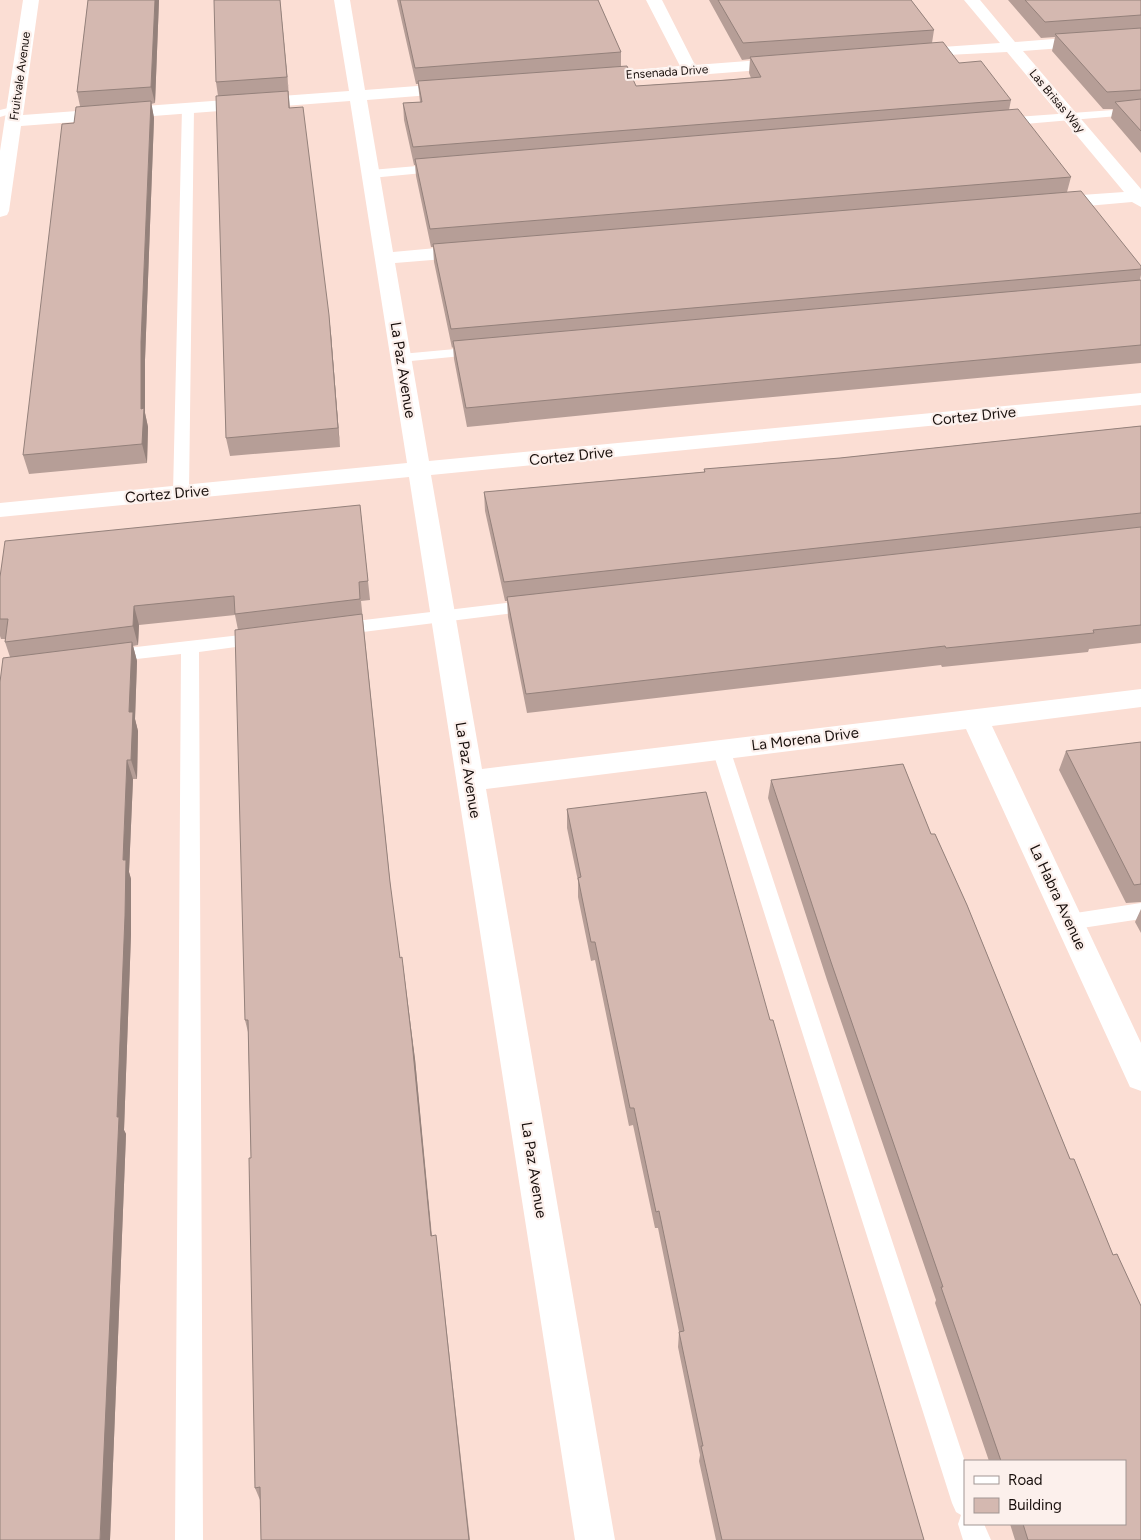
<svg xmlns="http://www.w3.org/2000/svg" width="1141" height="1540" font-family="Figtree,sans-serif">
	<rect width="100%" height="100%" fill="#fbded4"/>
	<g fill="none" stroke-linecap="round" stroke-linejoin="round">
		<path fill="#fff" fill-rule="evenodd" d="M188,105l6,3 -5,385 -8,5 -8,-5 9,-385z
			M16,106l6,3 -2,2 -20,6v-7z
			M1141,108v6l-138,12 -6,-4 6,-4z
			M440,164l4,1 2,3 -2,3 -73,7 -6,-4 6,-4z
			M477,347l7,4 -2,3 -81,8 -7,-4 7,-4z
			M532,600l6,2 2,4 -2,4 -199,25 -6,-2 -3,-4 3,-4 6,-2z
			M259,633l6,2 3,4 -3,4 -66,9 4,888h-28l6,-886 -71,8 -6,-2 -3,-4 3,-4 6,-2z
			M721,742l7,2 2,5 235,713v62h19l7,16h-28l-5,-16 3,-9 -5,-3 -4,-9 -240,-754 2,-5z
			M1141,903v16l-72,11 -7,-2 -3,-6 3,-6 7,-2z"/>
		<path fill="#fff" fill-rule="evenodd" d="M23,0h16l-16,115 326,-24 -15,-91h16l15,90 91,-7 6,1 2,4 -2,4 -6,1 -89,7 26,152 76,-7 7,2 3,4 -3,4 -7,2 -74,6 34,198 712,-68v12l-710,70 51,294 659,-80v18l-149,19 149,317v48l-11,-4 -164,-358 -480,60 129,751h-40l-166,-1063 -409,40v-14l407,-40 -57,-362 -329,25 -12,85 -2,4 -7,2v-66z
			M646,0h16l33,65 91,-7 8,5 -8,5 -192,15 -6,-2 -2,-3 8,-5 86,-7z
			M964,0h16l35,42 126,-10v10l-118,9 118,138v18l-9,-5 -79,7 -7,-2 -2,-4 2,-4 7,-2 71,-5 -117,-140 -100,5 -2,-3 2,-3 6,-2 87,-6z"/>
	</g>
	<path fill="#b69e97" d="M88,0h71l-4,103 -4,1 3,14 -9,242v53l3,14 -1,36 -118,11 -6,-19 51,-332 6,-17 -3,-14z
		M280,0l10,108 41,226 9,113 -110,9 -4,-18 -8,-342 -2,-14z
		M397,0h201l23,52v14l15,20 115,-8 -2,-5 1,-14 -8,1 -33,-60h202l23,30 -2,13 79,57 -2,10 62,67 -4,15 74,74v9l-1,5h1v83l-476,44 -198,20 -13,-68 -1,-12 -1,1 -18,-86 -1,-15h-2l-15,-71 -1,-11h-1l-10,-45 -1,-17 17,-1 -2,-18h-2z
		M1008,0h133v153l-30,-35 2,-9h-10l-51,-58 3,-14 -14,1z
		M1141,426v217l-52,6 -1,3 -146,15 -1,-2 -414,48 -19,-96 -1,-16h-2l-20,-90 -1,-19 220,-20v-3l136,-11z
		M360,505l10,95 -9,1 31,299 8,58 15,101 17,177 6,16 32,288h-209l-1,-40 -5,-12 -4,-330 -3,-126 -3,-12 -7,-390 -3,-15 -96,10 -1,20 -5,1 4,15 -2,58 3,12 -1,48h-4l-4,93 2,7v55l-7,196 2,4 -16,406 -100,-883 -5,-15v-3h-4l-1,-3v-59z
		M1141,742v160l-15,1 -67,-133 7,-19z
		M903,764l28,70h4l32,71 103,254h4l39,96 4,-1 24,52v234h-126l-5,-16h115v-63h-136l-54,-158 1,-3 -109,-320 -59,-182 3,-18z
		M567,809l203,211 154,520h-208l-17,-79 1,-6 -22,-108 1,-15 -21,-104h-3l-22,-103 -4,1 -34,-166 -4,1 -13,-64v-16l-11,-53z
		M1141,909v24l-6,-11z"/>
	<path fill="#94817b" d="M155,0h4l-4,103 -4,-16z
		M280,0l9,94 -2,-17z
		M151,101l3,17 -9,242v53l3,14 -1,36 -5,-19 -1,-35v-67z
		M329,315l2,19 9,113 -2,-19z
		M134,606l5,19 -1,20 -5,-19z
		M132,642l5,19 -2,58 3,12 -1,48 -6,-19 -2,-48z
		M127,760l6,19 -4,93 2,7v55l-7,196 2,4 -16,406h-10l17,-423 6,-257z
		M402,957l13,102 18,193 -2,-16z"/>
	<path fill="#d4b8b0" stroke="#94817b" d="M88,0h67l-4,87 -74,5z
		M214,0h66l7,77 -71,5z
		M400,0h198l23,52 -206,16z
		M718,0h193l23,30 -191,13z
		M1025,0h116v15l-96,7z
		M1141,28v62l-34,2 -52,-58z
		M943,42l16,21 22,-2 30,39 -598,47 -10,-44 19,-1 -4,-21 209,-15 9,20 92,-6 33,-3 -11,-20z
		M288,91l1,17 14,-1 26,208 9,113 -112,10 -10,-342z
		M1141,99v32l-26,-29z
		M151,101l-10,241v67l3,-1 -2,36 -119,11 39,-331 12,-1 2,-16z
		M1018,109l53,68 -641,52 -15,-70z
		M1081,191l60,75v3l-690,60 -18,-85z
		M1141,280v65l-475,44 -200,19 -13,-67z
		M1141,426v87l-637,69 -20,-90 221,-20 -1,-3 136,-11z
		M360,505l8,76 -9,1 1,17 -125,15 -1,-18 -100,10 -1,20 -128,16 3,-23h-8v-42l5,-36z
		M1141,527v98l-48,5 1,3 -148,15 -1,-2 -419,48 -19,-97z
		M362,614l28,268 10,76 2,-1 10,84 19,195 5,-1 33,305h-208l-1,-53 -5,1 -6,-330h2l-3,-138h-3l-10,-390z
		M132,642l-3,70h4l-2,48h-4l-4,100h3l-1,56 -8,201h2l-19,423h-100v-858l3,-24z
		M1141,742v142l-7,1 -68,-134z
		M903,764l28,70h4l32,71 103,254h4l39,96 4,-1 24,52v234h-113l-5,-16h102v-63h-124l-60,-174h2l-112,-325 -60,-182z
		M706,792l64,228h3l151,520h-202l-21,-94h2l-24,-114 5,-1 -25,-120 -3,1 -22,-104h-4l-35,-166h-4l-13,-64 3,-1 -14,-68z"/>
	<g text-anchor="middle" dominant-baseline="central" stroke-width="4.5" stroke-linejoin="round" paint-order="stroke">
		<g font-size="12" fill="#19100d" stroke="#fcf0ec">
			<text transform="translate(667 72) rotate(-4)">Ensenada Drive</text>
			<text transform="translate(20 76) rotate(-82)">Fruitvale Avenue</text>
			<text transform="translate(1057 101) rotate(50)">Las Brisas Way</text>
		</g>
		<g font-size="15" fill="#19100d" stroke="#fcf0ec">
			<text transform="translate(403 370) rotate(81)">La Paz Avenue</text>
			<text transform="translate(974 416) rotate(-6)">Cortez Drive</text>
			<text transform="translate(571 456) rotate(-6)">Cortez Drive</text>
			<text transform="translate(167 494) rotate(-5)">Cortez Drive</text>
			<text transform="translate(805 739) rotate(-7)">La Morena Drive</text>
			<text transform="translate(468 770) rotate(81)">La Paz Avenue</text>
			<text transform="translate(1058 897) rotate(65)">La Habra Avenue</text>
			<text transform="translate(534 1170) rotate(81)">La Paz Avenue</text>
		</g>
	</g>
	<rect x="964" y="1460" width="162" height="65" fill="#fcf0ec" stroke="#a19693"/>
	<rect x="974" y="1476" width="25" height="8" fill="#ffffff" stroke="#a19693"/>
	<text x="1008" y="1485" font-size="15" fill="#19100d">Road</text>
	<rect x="974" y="1498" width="25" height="15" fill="#d4b8b0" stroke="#a19693"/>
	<text x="1008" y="1510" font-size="15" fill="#19100d">Building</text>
</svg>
